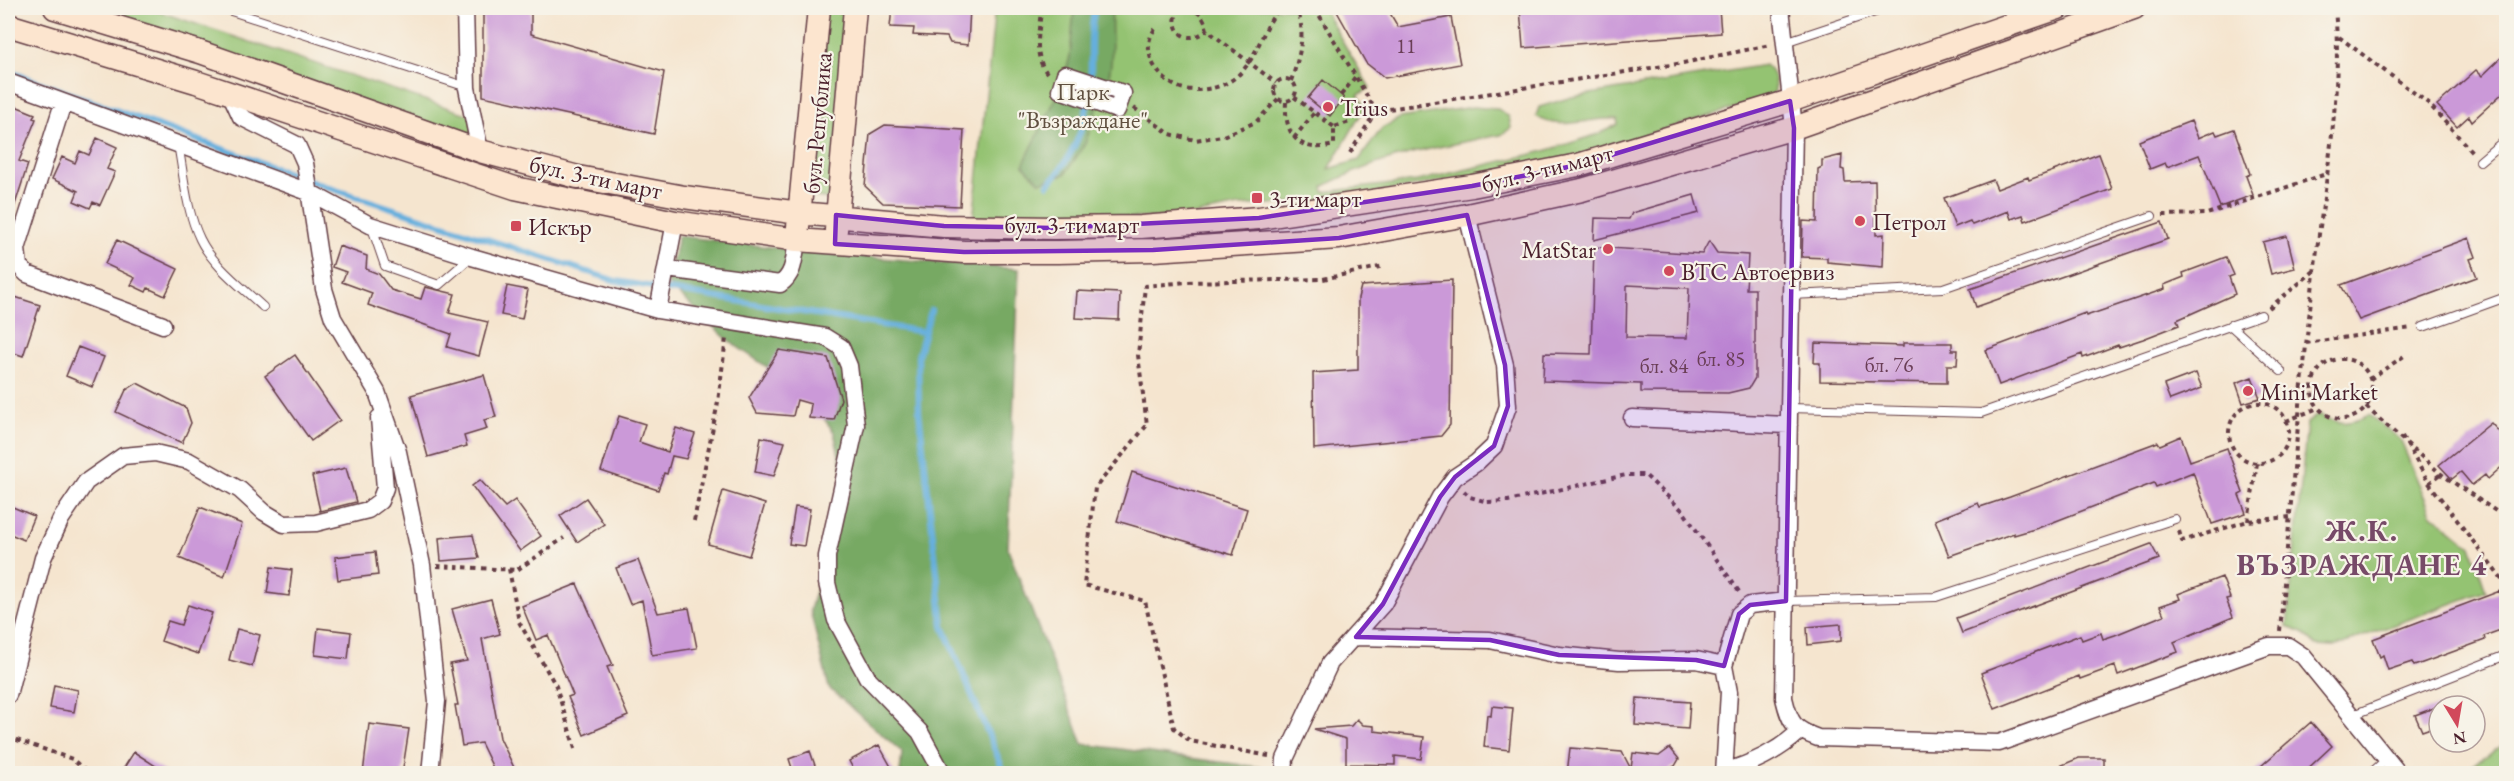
<svg xmlns="http://www.w3.org/2000/svg" width="2514" height="781" font-family="'EB Garamond',serif">
	<rect width="100%" height="100%" fill="#f7f3e8"/>
	<filter id="ink" filterUnits="userSpaceOnUse"><feTurbulence type="fractalNoise" baseFrequency=".0167" numOctaves="2"/><feDisplacementMap in="SourceGraphic" scale="12" xChannelSelector="R" yChannelSelector="G"/><feConvolveMatrix kernelMatrix="1 2 1 2 8 2 1 2 1" color-interpolation-filters="sRGB"/></filter>
	<filter id="wash" filterUnits="userSpaceOnUse"><feTurbulence type="fractalNoise" baseFrequency=".008" numOctaves="4" result="noise"/><feDisplacementMap in="SourceGraphic" scale="24" xChannelSelector="R" yChannelSelector="G"/><feGaussianBlur stdDeviation="1.35" result="paint"/><feColorMatrix in="noise" values="0 0 0 0 0 0 0 0 0 0 0 0 0 0 0 0 0 1.4 0 .05"/><feComposite in="paint" operator="in"/></filter>
	<g filter="url(#wash)">
		<rect width="100%" height="100%" fill="#f5e5cf"/>
		<path fill="#94c372" stroke="#6f714e" stroke-width="1.5" d="M55,8h93l325,108 7,35z
			M819,8h36l-17,192 -37,-5z
			M995,8h328l47,80 -12,7 7,12 -36,62 30,-9 23,-32 18,-10 73,-11 25,2 11,8 2,11 -10,7c-61,11 -123,22 -178,52l1,5 93,-11 128,-30 54,-17 19,-10 -1,-5c-27,-2 -59,13 -81,-3l3,-9 33,-10 193,-32c9,7 10,14 10,26l-9,8 -204,61 -227,40 -96,6 -56,11 -210,4z
			M2319,414c19,11 31,11 50,1l31,24 31,74 40,33 15,45 -152,56 -18,-1 -13,-13 -16,-6 20,-204z
			M2506,743v30h-44z"/>
		<path fill="#77a964" stroke="#606448" stroke-width="1.5" d="M1074,8h38c-2,24 4,60 -8,79l-39,-13 5,-17z
			M1060,90l39,13 -14,41 -20,30 -25,8 -17,-17z
			M678,236l151,18 190,15 -11,280 75,195 197,26v3h-380l2,-21 -73,-64 -19,-78 35,-127 -11,-51 -30,-40 -74,-50 -62,-58z"/>
		<g fill="none" stroke-linecap="round" stroke-linejoin="round">
			<path stroke="#65afdd" stroke-width="6" d="M8,71l325,118 283,92 308,51
				M1048,185c32,-36 42,-71 43,-118 0,-21 -1,-39 4,-59
				M931,310l-13,46 1,55 24,215 62,148"/>
		</g>
		<g id="blocks">
			<path fill="#cb99d8" fill-rule="evenodd" d="M483,8h48v26l133,38 -10,62 -171,-38z
				M892,8h78l-2,37 -18,-2 -3,-6 -34,-2 1,-7 -24,-1z
				M1335,8h52l11,19 53,-10 9,47 -75,14 -19,-15z
				M1520,8h199l2,25 -198,15z
				M2506,53v37l-34,31 -3,-5 -12,11 -20,-22 39,-35 6,6z
				M1323,80l21,18 -14,18 -22,-18z
				M8,103l27,11 -2,4 3,1 -17,42 9,3 -17,53h-3z
				M2191,121l7,17 17,-7 2,4 17,-6 16,45 -4,2 7,19 -33,12 -21,-52 -32,12 -2,-4 -15,6 -11,-28z
				M885,125l79,5 -4,76 -77,-3 -18,-17 5,-52z
				M97,138l20,9 -10,22 8,3 -15,33 -7,-3 -3,6 -16,-7 4,-10 -26,-12 10,-22 13,6 5,-12 9,4z
				M2099,154l13,35 -87,32 -2,-6 -12,4 -3,-8 -36,14 -2,-4 -15,6 -11,-29 49,-18 4,9 31,-12 1,3z
				M1842,155l-1,14 3,1 1,12 30,-1 1,54 8,-1 -1,33 -56,-5v-4l-25,-1 1,-36 14,1 1,-53 4,-2v-7z
				M1694,195l5,18 -105,27 1,-22 34,1 3,-6z
				M2162,222l6,17 -192,68 -6,-18z
				M2287,236l8,32 -24,6 -8,-32z
				M2469,238l7,19 -6,2 7,18 -118,43 -18,-35z
				M117,240l61,29 -13,27 -17,-8 -2,4 -15,-7 4,-7 -30,-14z
				M1709,241l8,12 31,2 -2,34h9v89l-6,10 -21,5 -87,-1v-8l-98,-3 1,-28 47,1 3,-107 108,7zM1627,285l62,3 -2,50 -61,-1z
				M339,246l28,10 -1,13 13,5 12,16 30,9 4,-12 30,7 -6,19 39,9 -9,34 -32,-9 4,-13 -83,-29 4,-12 -30,-11 4,-10 -14,-5z
				M2226,257l8,18 -5,2 6,17 -58,26 2,5 -36,14 -24,8 -1,-2 -35,13 -1,-4 -83,31 -13,-35 99,-37 1,3 79,-27 -1,-4 20,-8 -1,-4z
				M1452,280l-2,145 -9,11 -127,13 -1,-76 45,-3v-72l3,-12z
				M507,286l21,4 -6,29 -21,-4z
				M1077,291l43,2 -1,27 -44,-2z
				M15,297l25,8 -17,51 -15,-5v-31z
				M1815,343l88,3v-3h49v7h6l-1,15h-10v18l-127,-2v-18h-6z
				M78,347l26,10 -12,30 -26,-11z
				M779,350l49,8 13,41 -7,21 -25,-2 2,-14 -14,-4 -4,16 -36,-3 -8,-15z
				M295,355l45,65 -29,21 -46,-65z
				M2196,373l6,15 -32,12 -6,-15z
				M484,375l12,42 -12,3 3,9 -23,7 3,10 -39,11 -17,-62z
				M2252,377l8,21 -17,5 -7,-20z
				M137,383l49,25 5,15 -9,20 -66,-31 10,-22z
				M619,416l26,8 -6,18 29,10 8,-24 19,6 -9,25 -14,-3 -5,18 -3,-1 -6,17 -57,-19z
				M2491,423l9,10 6,-6v36l-18,16 -3,-4 -13,10 -11,-13 -9,7 -13,-14z
				M2181,436l9,25 37,-13 16,45 -4,2 7,18 -34,11 -19,-52 -37,15 -2,-4 -116,45 -24,7v-2l-65,23 -14,-36 43,-17 2,4 30,-10 148,-55 2,3z
				M761,437l24,5 -11,34 -19,-4z
				M346,468l10,34 -36,9 -8,-35z
				M1132,472l115,37 -14,46 -116,-34z
				M480,480l25,27 10,-7 26,36 -21,15 -48,-65z
				M723,491l42,13 -16,52 -41,-12z
				M586,498l18,26 -27,18 -17,-26z
				M8,505l26,11 -10,24 -16,-7z
				M200,507l42,17 -18,53 -45,-19z
				M795,507l15,2 -6,37 -15,-2z
				M473,535l6,23 -38,3 -2,-23z
				M2151,544l8,15 -197,74 -6,-15z
				M375,552l3,23 -40,5 -3,-23z
				M638,560l20,53 31,-5 8,40 -45,7 -10,-55 -12,4 -14,-36z
				M271,567l21,3 -3,26 -22,-3z
				M2222,577l8,21 -4,1 7,18 -59,25 4,10 -60,23 -3,-9 -35,13 -1,-3 -84,33 -14,-36 99,-38 2,5 19,-7 2,6 12,-4 49,-20 -4,-9 20,-7 -2,-5z
				M577,584l36,81 -6,2 21,49 -44,19 -16,-38 5,-2 -25,-60 -12,5 -14,-34z
				M2500,591l6,19v18l-22,8 1,4 -71,26 -2,-4 -24,8 -5,-15 -3,2 -7,-18z
				M491,599l9,35 -18,5 18,99 17,36h-21l-15,-31 -19,3 -7,-41h3l-8,-41 17,-3 -15,-52z
				M188,605l24,8 -14,41 -37,-13 7,-20 13,4z
				M1841,624v17l-33,4 -1,-18z
				M318,628l33,4 -3,27 -33,-4z
				M237,629l23,6 -8,31 -23,-6z
				M54,685l24,5 -4,22 -24,-4z
				M1637,698l53,4 -2,27 -53,-4z
				M1492,706l21,2 -4,42 -25,-3 3,-32 4,1z
				M2439,706v19l-17,6 -7,-16z
				M1357,719l6,6 11,1v5l50,6 -3,22 -26,-3v9l-49,-1v-25l-32,-10 37,-3z
				M2311,722l21,24 -30,28h-50z
				M369,724l40,5 -7,45h-39z
				M879,745l16,29h-39l-7,-13z
				M1570,748l52,4 9,17 2,-16 26,3 11,-8 9,11 -4,7 -6,3v5l-58,-5 -1,5h-43z
				M810,751l8,23h-24l-5,-15z
				M134,752l34,22h-48z
				M2079,758h25v16h-63z"/>
		</g>
	</g>
	<g filter="url(#ink)">
		<use href="#blocks" fill-opacity="0" stroke="#643d44" stroke-width="1.5"/>
		<g fill="none" stroke-linecap="round" stroke-linejoin="round">
			<g stroke="#643d44" stroke-width="10">
				<path id="lane" d="M222,8l245,79
					M1785,42l102,-34
					M178,144c6,32 8,66 22,95 13,27 42,48 63,68
					M2480,161l26,-22
					M371,225l14,41 54,19 32,-28
					M1791,295l152,-7 209,-72
					M2230,325l51,46
					M2423,327l83,-30
					M1789,408l192,5 280,-98
					M1786,601l150,-4 239,-78
					M2353,715l153,-60
					M2370,774l17,-15"/>
			</g>
			<g stroke="#643d44" stroke-width="19">
				<path id="street" d="M465,8l2,80 13,63
					M1781,8l13,120 -10,570c6,25 9,31 34,40l181,5 270,-97h19l15,10 96,118
					M1065,74l58,19 -6,17 -57,-20z
					M8,82l303,111 59,32 102,32 186,53 167,27 16,10 8,19 7,59 -29,131v27l9,37 31,57 53,55 23,42
					M230,93l11,24 56,28 8,18 19,126 9,29 44,74 21,60 24,113 15,136 -7,73
					M63,103l-46,146 2,17 8,8 136,51
					M667,269l113,15c15,-10 14,-27 17,-44
					M658,310l17,-88
					M1632,418l157,7
					M1356,637l134,3 69,15 60,6 77,-1 28,6 5,26 -5,82
					M1724,666l15,-52 11,-9 36,-4
					M8,695l35,-137 18,-39 25,-37 37,-26 32,-3 34,8 51,29 24,22 20,12 32,-1 52,-13 12,-9 5,-13 -6,-70
					M1724,772c29,-9 53,-20 75,-40
					M1284,774l1,-15 45,-96 53,-59 57,-107 15,-20 21,-14 18,-17 14,-40 -3,-41 -38,-150"/>
			</g>
			<g stroke="#643d44" stroke-width="25">
				<path id="secondary" d="M55,8l145,44 280,99 98,26 106,20 115,16 145,13 109,2 88,-1 118,-9 213,-32 106,-21 212,-64 268,-93
					M8,25l188,57 319,106 160,34 122,18 167,12h94l95,-2 186,-12 128,-23 115,-25 212,-62 340,-120
					M798,227l21,-219
					M836,230l19,-222"/>
			</g>
			<path stroke="#643d44" stroke-width="4" stroke-dasharray="4.5 4.5" stroke-linecap="butt" d="M1041,8c-1,22 -9,46 6,65
				M1179,8c-12,23 8,39 28,22
				M1188,8c13,4 16,9 19,22l69,53
				M1315,8l61,103
				M1155,29c-17,22 4,54 29,60 16,3 39,-1 52,-12 23,-19 25,-49 44,-69
				M2339,37l89,66 45,50
				M1274 90a11 11 0 1 1 22 0a11 11 0 1 1-22 0Z
				M1291,81c9,-26 15,-47 6,-73
				M1341,95l15,-19
				M1294,97l40,30
				M1286,102c-2,33 13,52 48,43v-18l16,-5
				M1134,108l36,26 25,6 28,-4 33,-14 22,-23
				M1294,138l20,-25
				M1350,153l26,-42 307,-48 87,-18
				M2163,215l44,-1 122,-41
				M2269,308l45,-37
				M2306,343l106,-15
				M2312 389a30 30 0 1 1 60 0a30 30 0 1 1-60 0Z
				M2370,379l34,-23
				M2229 433a30 30 0 1 1 60 0a30 30 0 1 1-60 0Z
				M2366,407l75,67 65,44
				M2286,421l32,-13
				M2402,436l27,47 77,102
				M2429,483l12,-9
				M1464,491l6,6 17,5 21,-1 118,-26h19l38,36 57,82
				M694,521l24,-119 8,-64
				M2248,521l9,-58
				M2179,531l3,10 66,-20 42,-4
				M437,566l80,4 47,-32
				M509,569l10,53 37,64 20,66
				M2280,631c10,-119 20,-239 34,-357 10,-88 29,-177 21,-266
				M8,737l64,22 17,15
				M1269,756l-79,-15 -16,-13 -29,-127 -61,-16 11,-97 52,-63 -9,-70 7,-69 42,-4 136,-3 61,-13"/>
			<use href="#lane" stroke="#fff" stroke-width="8"/>
			<use href="#street" stroke="#fff" stroke-width="16"/>
			<use href="#secondary" stroke="#fce5cf" stroke-width="22"/>
		</g>
	</g>
	<path fill="#7b2cbf" fill-opacity="0.2" stroke="#7b2cbf" stroke-width="4.5" stroke-linejoin="round" d="M1790,101l4,27 -8,473 -36,4 -11,9 -15,52 -28,-6 -137,-5 -69,-15 -134,-3 27,-33 57,-107 15,-20 39,-31 14,-40 -3,-41 -38,-150 -128,23 -186,12 -189,2 -129,-8 1,-29 108,11 109,2 206,-10 213,-32 106,-21z"/>
	<g fill="#d1495b" stroke="#f7f3e8" stroke-width="2">
		<circle cx="1328" cy="107" r="6"/>
		<rect x="1251" y="192" width="12" height="12" rx="3"/>
		<circle cx="1860" cy="221" r="6"/>
		<rect x="510" y="220" width="12" height="12" rx="3"/>
		<circle cx="1608" cy="249" r="6"/>
		<circle cx="1669" cy="271" r="6"/>
		<circle cx="2248" cy="391" r="6"/>
	</g>
	<g text-anchor="middle" dominant-baseline="central" stroke-width="4.5" stroke-linejoin="round" paint-order="stroke">
		<g font-size="21" fill="#6a3e56">
			<text x="1406" y="45">11</text>
			<text x="1721" y="358">бл. 85</text>
			<text x="1889" y="364">бл. 76</text>
			<text x="1664" y="365">бл. 84</text>
		</g>
		<g font-size="24" fill="#605040" stroke="#f7f3e8">
			<text x="1083" y="91">Парк<tspan x="1083" dy="28">"Възраждане"</tspan></text>
		</g>
		<g font-size="24" fill="#4a1f2b" stroke="#f7f3e8" text-anchor="start">
			<text x="1340" y="107">Trius</text>
			<text x="1269" y="198">3-ти март</text>
			<text x="1872" y="221">Петрол</text>
			<text x="528" y="226">Искър</text>
			<text x="1596" y="249" text-anchor="end">MatStar</text>
			<text x="1681" y="271">ВТС Автоервиз</text>
			<text x="2260" y="391">Mini Market</text>
		</g>
		<g font-size="24" fill="#4a1f2b" stroke="#f7f3e8">
			<text transform="translate(817 123) rotate(-85)">бул. Република</text>
			<text transform="translate(1547 168) rotate(-14)">бул. 3-ти март</text>
			<text transform="translate(596 177) rotate(12)">бул. 3-ти март</text>
			<text x="1072" y="224">бул. 3-ти март</text>
		</g>
		<g font-size="30" font-weight="bold" letter-spacing="1.5" fill="#774a68" stroke="#f7f3e8">
			<text x="2362" y="530">Ж.К.<tspan x="2362" dy="34">ВЪЗРАЖДАНЕ 4</tspan></text>
		</g>
	</g>
	<rect width="2514" height="781" fill="none" stroke="#f7f3e8" stroke-width="30"/>
	<g transform="translate(2457 724) rotate(169)"><circle r="28" fill="#f7f3e8" stroke="#b29e9c" stroke-width="1.5"/>
	<path d="M0-4.5L10 22L0 15L-10 22Z" fill="#d1495b"/>
	<text y="-9" font-size="16" font-weight="bold" text-anchor="middle" fill="#4a1f2b">N</text>
	</g>
</svg>
